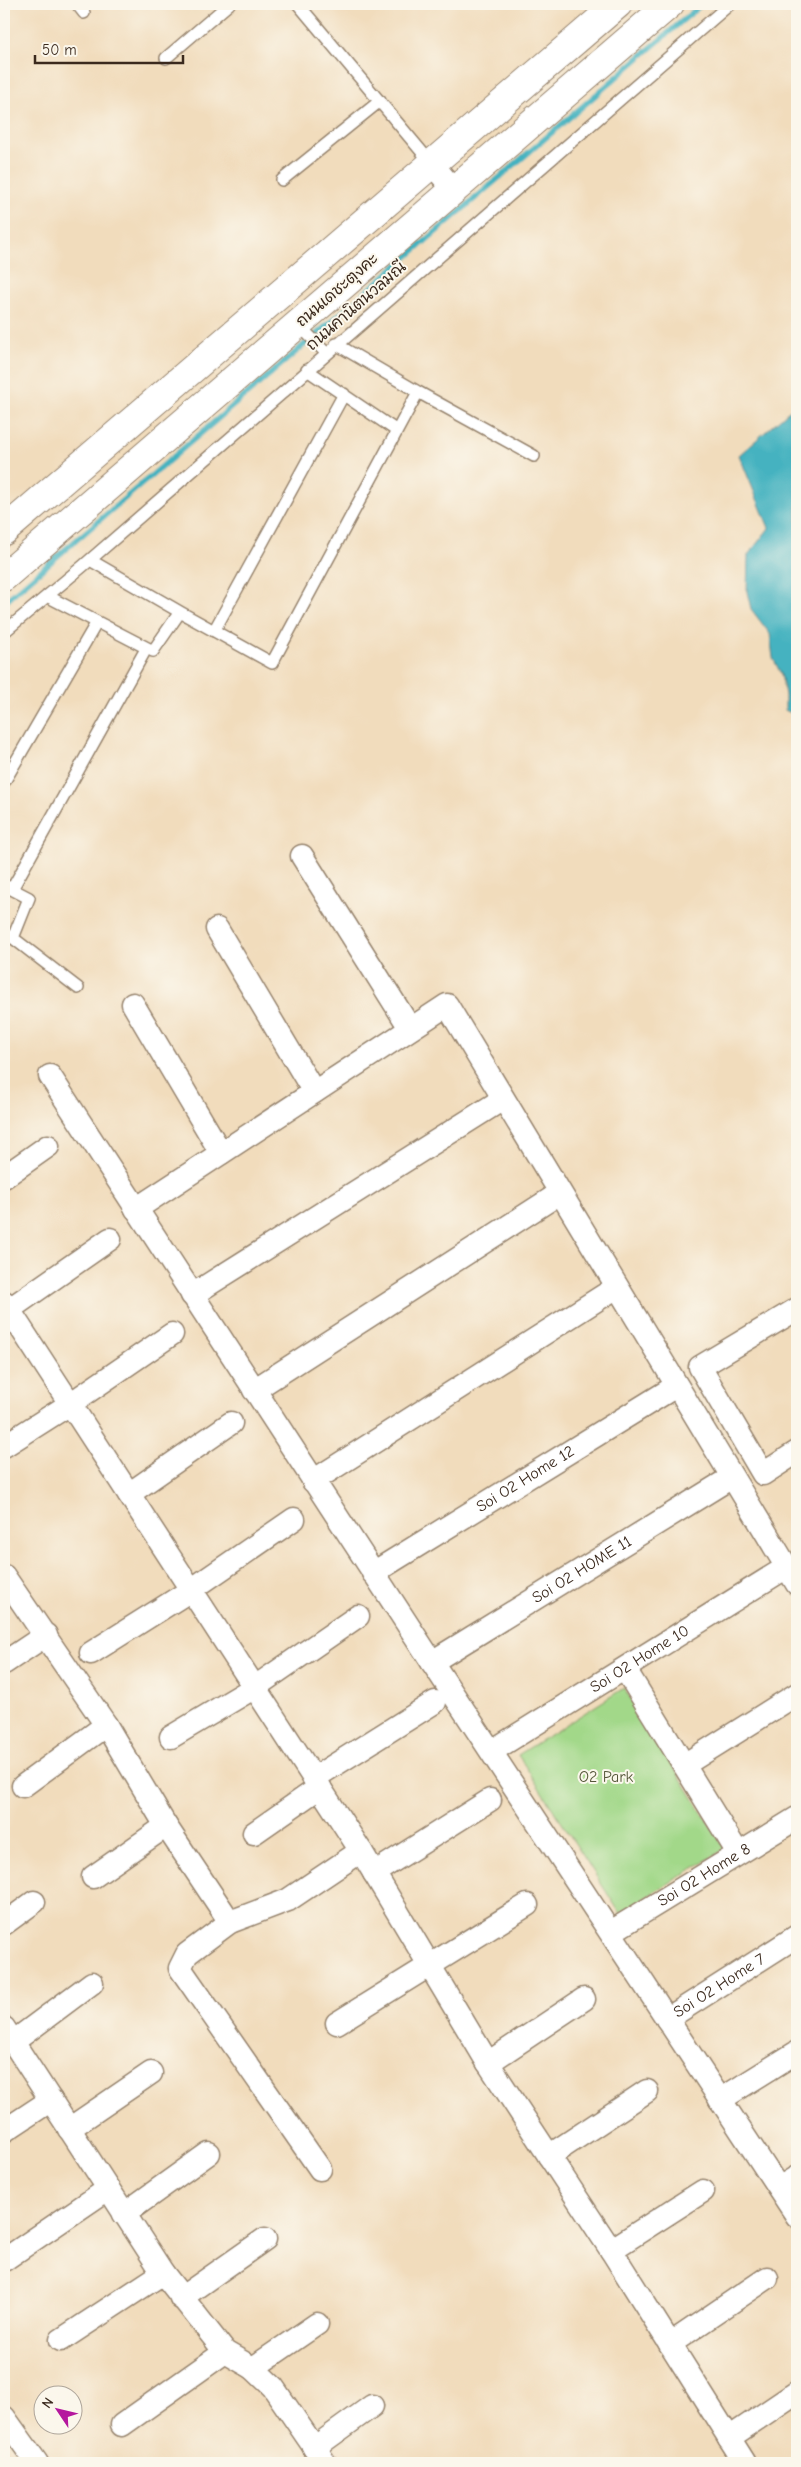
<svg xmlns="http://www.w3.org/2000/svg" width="801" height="2467" font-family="'Comic Neue','Playpen Sans Thai',sans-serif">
	<rect width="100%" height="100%" fill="#fbf7ec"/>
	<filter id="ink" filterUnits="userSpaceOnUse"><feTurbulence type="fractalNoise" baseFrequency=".02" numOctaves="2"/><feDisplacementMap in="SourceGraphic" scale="10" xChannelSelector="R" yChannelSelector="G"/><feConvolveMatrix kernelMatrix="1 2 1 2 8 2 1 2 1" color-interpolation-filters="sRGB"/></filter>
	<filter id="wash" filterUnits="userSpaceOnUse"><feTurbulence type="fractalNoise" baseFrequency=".0096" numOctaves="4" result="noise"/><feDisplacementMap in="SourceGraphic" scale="20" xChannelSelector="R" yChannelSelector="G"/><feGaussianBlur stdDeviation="1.12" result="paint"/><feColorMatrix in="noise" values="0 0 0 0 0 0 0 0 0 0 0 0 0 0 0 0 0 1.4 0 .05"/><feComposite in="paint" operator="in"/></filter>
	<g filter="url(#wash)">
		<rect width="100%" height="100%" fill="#f1dcbc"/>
		<path fill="#a2d889" stroke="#6e8154" d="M624,1688l101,161 -105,64 -102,-158z"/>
		<path fill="#44b2c0" stroke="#406e6f" d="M797,404v312l-12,-6v-15l-4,-21 -8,-16 -3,-24 -19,-25 -4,-17 1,-37 21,-27 -30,-73z"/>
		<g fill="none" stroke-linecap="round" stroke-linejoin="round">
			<path stroke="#44b2c0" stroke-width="5.5" d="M4,602l698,-598"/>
		</g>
	</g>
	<g filter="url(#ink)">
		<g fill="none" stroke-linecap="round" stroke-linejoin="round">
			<g stroke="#96836d" stroke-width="14">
				<path id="lane" d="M77,4l7,9
					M298,4l134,160
					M166,58l63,-54
					M282,180l98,-79
					M298,324l28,29
					M336,344l82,48
					M307,370l90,61
					M47,596l106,55 27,-39 -90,-52
					M180,612l92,51 146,-271 116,64
					M214,631l130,-237
					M4,632l79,-66 647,-562
					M4,782l93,-160
					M4,885l25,13 -16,40 65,50
					M12,889l134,-240"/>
			</g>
			<g stroke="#96836d" stroke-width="25">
				<g id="street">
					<path d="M432,164l22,26"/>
					<path d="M302,856l108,172"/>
					<path d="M217,929l97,163"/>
					<path d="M133,1004l88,149"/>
					<path d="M50,1076l382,586 365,554"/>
					<path d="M4,1177l44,-31"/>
					<path d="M136,1209l311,-204 350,579"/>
					<path d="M192,1295l311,-196"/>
					<path d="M4,1302l357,549 127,212 123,187 134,213"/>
					<path d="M797,1309l-97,58 63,107 34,-22"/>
					<path d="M4,1313l106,-74"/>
					<path d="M254,1390l306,-197"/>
					<path d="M4,1446l66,-42 102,-70"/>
					<path d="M313,1481l304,-194"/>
					<path d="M129,1494l102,-71"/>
					<path id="s1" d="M373,1573l303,-187"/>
					<path d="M4,1576l102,149 60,101 64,96"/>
					<path d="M91,1653l100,-63 103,-71"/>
					<path id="s2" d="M432,1662l300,-185"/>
					<path d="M4,1663l42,-28"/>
					<path d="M625,1669l113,184"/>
					<path d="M171,1737l84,-50 103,-71"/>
					<path id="s3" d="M492,1751l295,-184"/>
					<path d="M684,1765l113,-71"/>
					<path d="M314,1778l121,-76"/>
					<path d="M23,1786l83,-61"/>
					<path d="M254,1833l66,-46"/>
					<path d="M374,1873l116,-73"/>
					<path d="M93,1877l73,-51"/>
					<path d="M4,1924l30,-22"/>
					<path id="s4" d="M611,1932l186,-114"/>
					<path id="s5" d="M667,2019l130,-83"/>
					<path d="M337,2023l190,-118"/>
					<path d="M4,2028l159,245 62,79 28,16 20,19 52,76"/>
					<path d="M13,2042l79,-59"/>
					<path d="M488,2063l96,-64"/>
					<path d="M720,2100l77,-48"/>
					<path d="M69,2129l82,-56"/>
					<path d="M4,2131l47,-31"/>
					<path d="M549,2156l98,-65"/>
					<path d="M320,2169l-140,-201 7,-14 43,-32 58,-22 73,-49"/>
					<path d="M779,2188l18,-11"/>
					<path d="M124,2214l85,-61"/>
					<path d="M611,2250l92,-59"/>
					<path d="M4,2260l104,-71"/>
					<path d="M181,2298l84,-59"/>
					<path d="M61,2340l102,-67"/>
					<path d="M670,2344l97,-66"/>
					<path d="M253,2368l64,-44"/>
					<path d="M4,2417l33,46"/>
					<path d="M122,2425l103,-73"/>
					<path d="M729,2438l68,-46"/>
					<path d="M314,2448l58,-42"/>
				</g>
			</g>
			<g stroke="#96836d" stroke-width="30">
				<path id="secondary" d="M4,531l614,-527
					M4,577l666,-573"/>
			</g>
			<use href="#lane" stroke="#fff" stroke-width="11"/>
			<use href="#street" stroke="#fff" stroke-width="22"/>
			<use href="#secondary" stroke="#fff" stroke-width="28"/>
		</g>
	</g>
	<g text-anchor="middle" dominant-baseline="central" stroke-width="4" stroke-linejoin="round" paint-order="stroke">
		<g font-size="16" fill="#3b2a1e" stroke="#fbf7ec">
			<text transform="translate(337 290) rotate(-41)">ถนนเดชะตุงคะ</text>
			<text transform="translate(356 306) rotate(-41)">ถนนคานิตนวลมณี</text>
			<text stroke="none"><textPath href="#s1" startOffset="179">Soi O2 Home 12</textPath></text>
			<text stroke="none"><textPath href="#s2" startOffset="176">Soi O2 HOME 11</textPath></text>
			<text stroke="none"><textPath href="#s3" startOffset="174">Soi O2 Home 10</textPath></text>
			<text stroke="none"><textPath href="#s4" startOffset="109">Soi O2 Home 8</textPath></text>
			<text stroke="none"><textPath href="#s5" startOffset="62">Soi O2 Home 7</textPath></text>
		</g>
		<g font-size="16" fill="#555639" stroke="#fbf7ec">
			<text x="606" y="1777">O2 Park</text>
		</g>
	</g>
	<rect width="801" height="2467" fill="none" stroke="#fbf7ec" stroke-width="20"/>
	<g transform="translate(58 2410) rotate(305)"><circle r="24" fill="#fbf7ec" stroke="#aea59a"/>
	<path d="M0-4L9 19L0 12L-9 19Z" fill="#b5179e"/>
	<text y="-8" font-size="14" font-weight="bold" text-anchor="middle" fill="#3b2a1e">N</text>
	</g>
	<path d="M35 55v8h148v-8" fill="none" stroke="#3b2a1e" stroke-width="2.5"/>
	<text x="42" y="55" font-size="15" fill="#3b2a1e" stroke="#fbf7ec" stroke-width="4" paint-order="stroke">50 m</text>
</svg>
